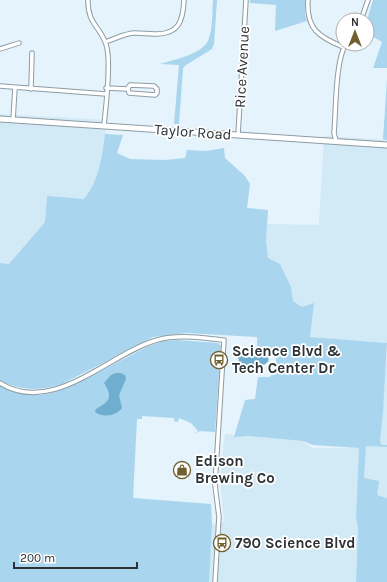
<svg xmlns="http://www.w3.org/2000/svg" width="387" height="582" font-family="Karla,sans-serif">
	<rect width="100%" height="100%" fill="#e4f3fc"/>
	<path fill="#d2e9f6" d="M0,114l107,6 -6,45 -10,26 -7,8 -37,-2 -2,25 -36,42 -9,-1z
		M324,136l63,4v203l-77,-6 3,-33 -11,3 -9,-6 -2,-14 -23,-29 -2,-18 1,-16 52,1z
		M387,355v90h-5l-2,-2z
		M225,434l78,7 9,7h47l-3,68 2,14 -2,52h-147l3,-57 12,-4 -4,-43z
		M366,446l21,1v51l-10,-3 -13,-17z"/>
	<path fill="#a9d5ee" d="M213,0h4l-3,44 -2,5 -26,16 -3,3 -4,56h-5l5,-59 -19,-1c13,-4 42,-10 48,-23 5,-12 4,-28 5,-41z
		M250,0h55v14l2,7 -32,10 1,-26 -26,-2z
		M373,0h14v68h-14l9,-26 -15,-9v-13z
		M387,80v60l-4,-1z
		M105,134l18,1 -6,18 13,6 35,1 20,-2 2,-8 19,1 18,-3 1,10 20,18 5,8 -3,24 21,2 -2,30 2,18 12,6 11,23 2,14 9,6 12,-4 -4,34 77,6 -4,69 -3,30 2,3h5v2l-21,-1 -2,32 15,3 -2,14 10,3v84h-31l2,-52 -2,-14 3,-68 -46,-3 -10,-4 -55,-5 -14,1 11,-37 10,-1 3,-22h12c6,-7 11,-25 -2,-29 -3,-1 -7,-1 -11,-1v-10l-70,-4 -34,4 -91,47c-18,6 -36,7 -54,0l-3,4c25,10 39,9 64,-1l80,-41 15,-5 13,-1 41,3 3,3 -6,86 -15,-1 -5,3 3,-3 -7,-8 -12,-5 -1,4 -4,-1v-3l-32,-2v3h-5l-4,79 78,6 1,21 -3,57h-209v-319l9,1 36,-42 2,-26 37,3c15,-18 18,-42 21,-65z"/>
	<path fill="#70aecf" d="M238,351l2,1 4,5h7l12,-3 5,3c2,5 -2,6 -6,9l-2,8 -9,-4h-14l-2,-3 4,-7 -3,-6z
		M116,373h5l4,2 1,4 -7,16 3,13c-6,8 -19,10 -27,4l1,-3c14,-8 17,-12 8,-26l7,-8z"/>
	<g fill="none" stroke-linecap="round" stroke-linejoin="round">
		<g stroke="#8e9ca4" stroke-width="5.5">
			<path id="minor" d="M88,0c-1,25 15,28 19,48 4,19 -1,57 -3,77
				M308,0c-2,29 11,37 35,47
				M361,20l7,-20
				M105,42c10,-3 20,-9 30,-9 7,0 13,1 19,1 25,1 29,-13 30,-34
				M0,49l19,-6
				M130,85l24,1 3,3v4l-2,2 -26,-2 -1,-5z
				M0,86l106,8
				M106,88l22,1
				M31,89l1,-36
				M13,120l2,-32
				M238,135l8,-135
				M336,141l-2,-8c2,-21 1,-73 12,-89
				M0,383c53,33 108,-29 157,-43 22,-6 45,-2 67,0l-9,145 4,32 -4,65"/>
		</g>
		<g stroke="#8e9ca4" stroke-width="7">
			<path id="secondary" d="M0,119l387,26"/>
		</g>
		<use href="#minor" stroke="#fff" stroke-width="3.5"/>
		<use href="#secondary" stroke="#fff" stroke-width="5"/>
	</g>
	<defs>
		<g id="bus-ring" transform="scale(0.9)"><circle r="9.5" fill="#fff" stroke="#70602e" stroke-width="1.5"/><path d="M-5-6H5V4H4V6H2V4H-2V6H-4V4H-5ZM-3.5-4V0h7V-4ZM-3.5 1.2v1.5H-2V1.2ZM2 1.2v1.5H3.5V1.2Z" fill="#70602e"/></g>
		<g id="shop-ring" transform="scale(0.9)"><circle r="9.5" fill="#fff" stroke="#70602e" stroke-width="1.5"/><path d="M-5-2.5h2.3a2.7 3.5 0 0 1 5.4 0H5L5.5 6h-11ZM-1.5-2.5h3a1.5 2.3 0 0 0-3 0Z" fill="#70602e"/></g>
	</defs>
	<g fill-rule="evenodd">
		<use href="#bus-ring" x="219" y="360"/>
		<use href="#shop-ring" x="182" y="470"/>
		<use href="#bus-ring" x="222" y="543"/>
	</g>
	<g text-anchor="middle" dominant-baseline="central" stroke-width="3.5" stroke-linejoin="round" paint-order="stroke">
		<g font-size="15" fill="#2c3235" stroke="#fff">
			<text transform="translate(242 67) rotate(-87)">Rice Avenue</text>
			<text transform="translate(193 132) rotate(4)">Taylor Road</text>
		</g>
		<g font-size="15" font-weight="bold" fill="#2c3235" stroke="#fff" text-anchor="start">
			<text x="232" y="351">Science Blvd &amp;<tspan x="232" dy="17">Tech Center Dr</tspan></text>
			<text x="195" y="461">Edison<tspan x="195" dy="17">Brewing Co</tspan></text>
			<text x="235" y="543">790 Science Blvd</text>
		</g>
	</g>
	<g transform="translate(355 32)"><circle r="19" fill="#ffffff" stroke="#abadae"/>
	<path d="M0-3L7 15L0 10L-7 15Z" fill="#70602e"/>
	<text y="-6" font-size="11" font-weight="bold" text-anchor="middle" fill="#2c3235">N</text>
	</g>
	<path d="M14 562v6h123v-6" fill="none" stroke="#2c3235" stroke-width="2"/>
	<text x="20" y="562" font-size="12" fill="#2c3235" stroke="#ffffff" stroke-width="3" paint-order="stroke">200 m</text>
</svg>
